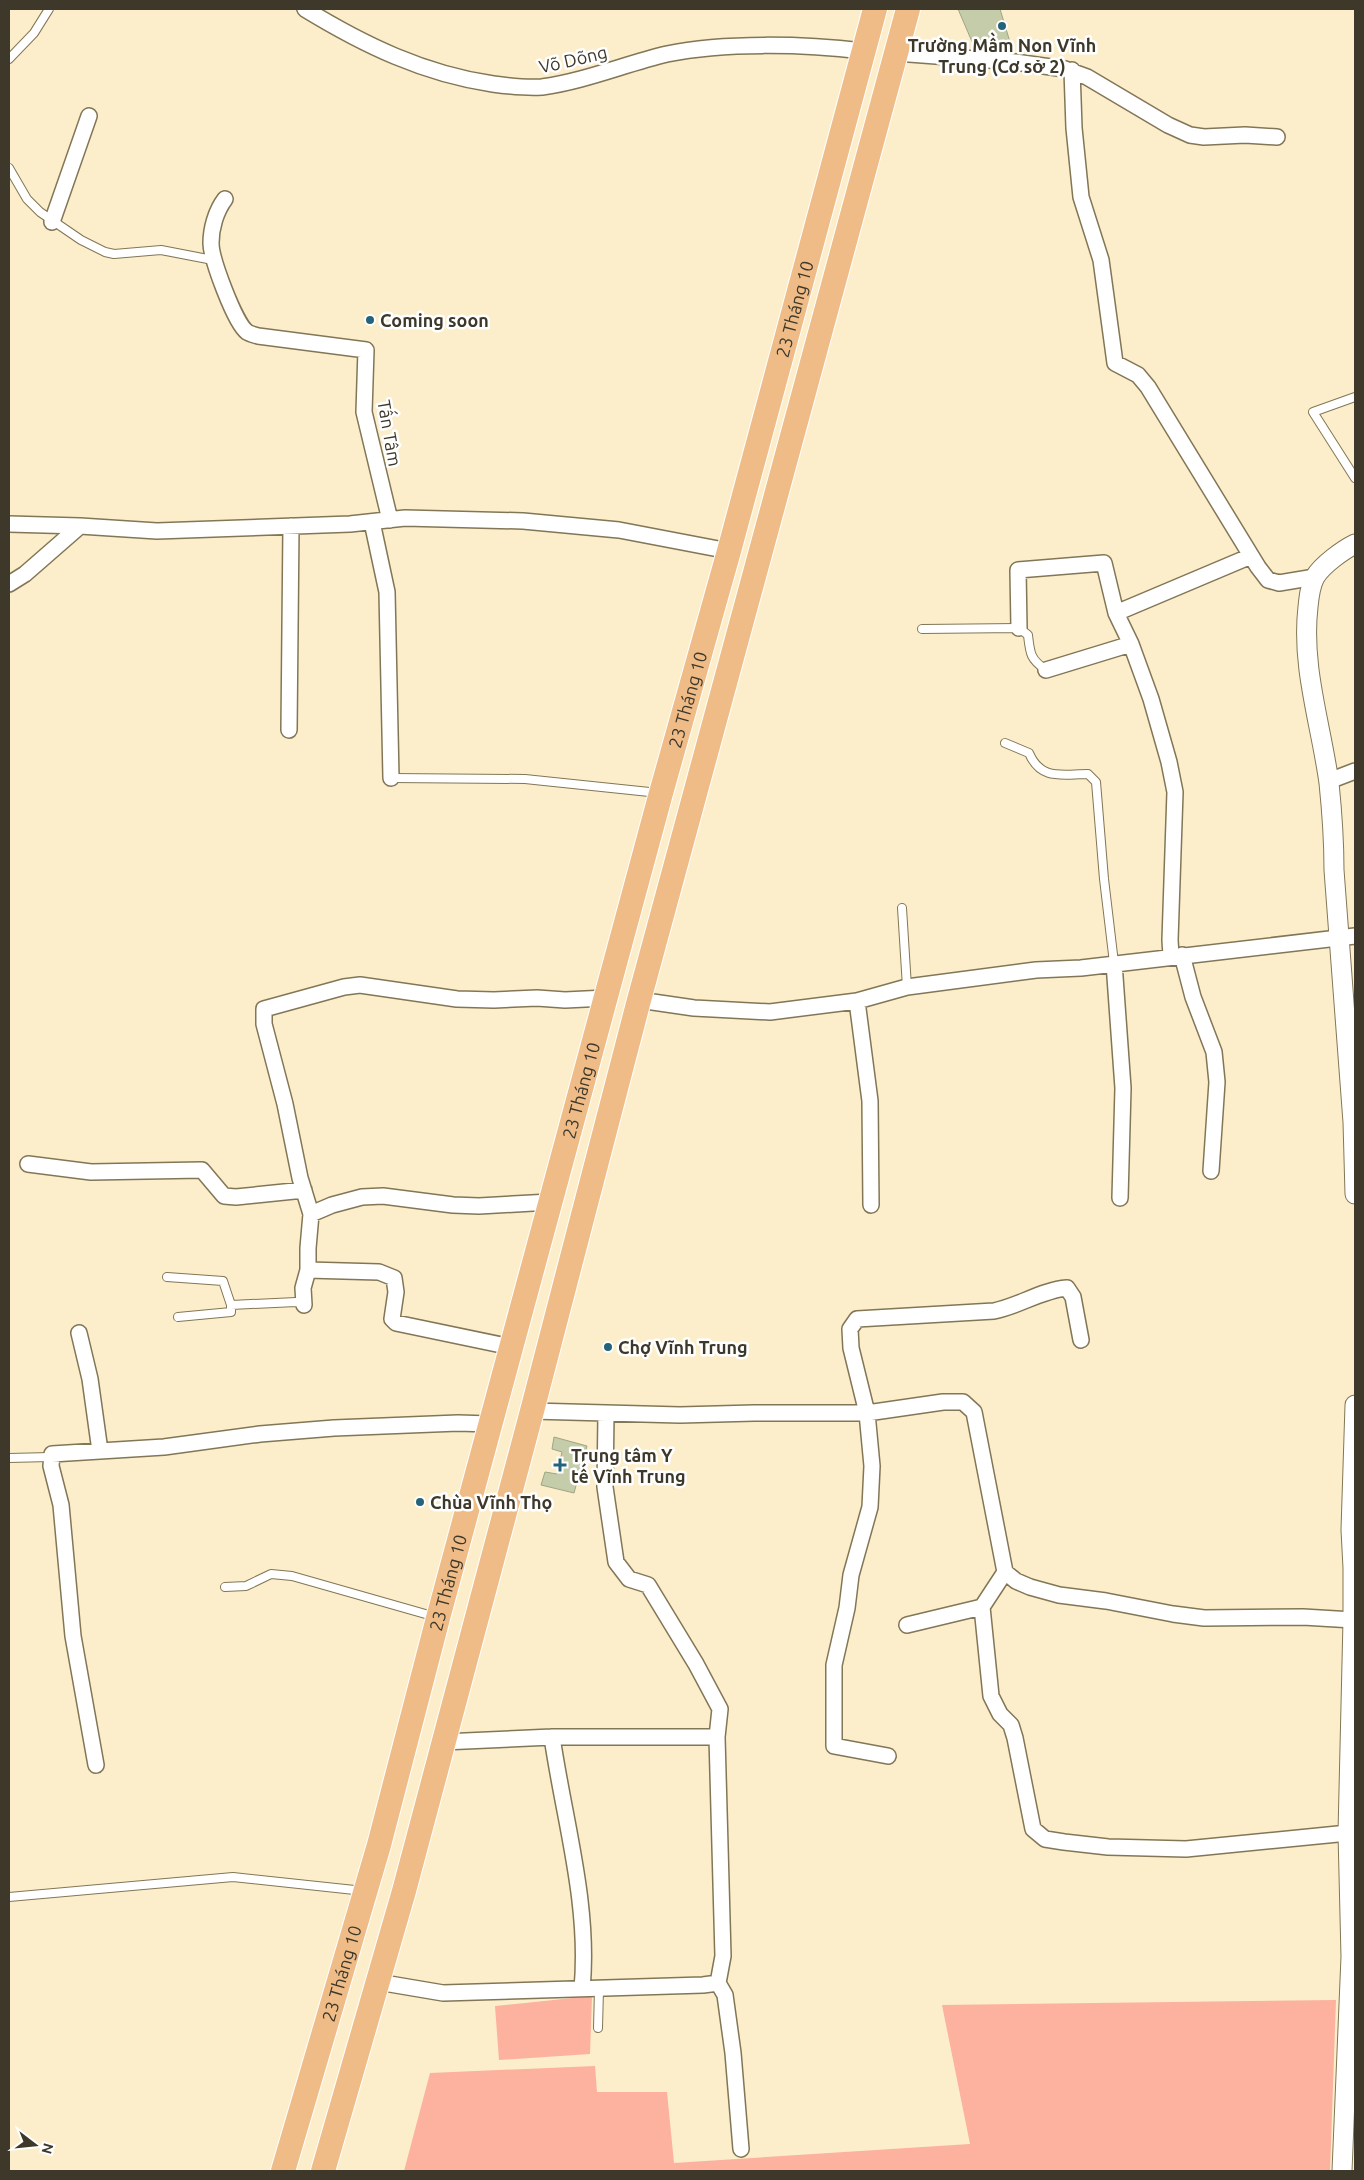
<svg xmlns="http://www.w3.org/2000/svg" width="1364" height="2180" font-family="Ubuntu,sans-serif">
	<rect width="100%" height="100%" fill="#fceeca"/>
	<path fill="#fdb19f" d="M592,1996l-2,58 -91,6 -4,-54z
		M1336,2000l-6,171h-926l26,-98 165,-7 2,26h70l7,71 296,-19 -28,-139z"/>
	<path fill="#c5cca9" stroke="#9fa684" d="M958,9h42l10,33 -34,9z
		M554,1437l33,9 -13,47 -33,-8 4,-13 12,2 5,-22 -10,-3z"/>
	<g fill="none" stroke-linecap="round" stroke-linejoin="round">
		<g stroke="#827656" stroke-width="10">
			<path id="service" d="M9,59l25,-26 15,-24
				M9,168l18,31 13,13 41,28 24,12 9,2 47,-4 52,10
				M1355,397l-42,15 42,66
				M922,629l97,-1 9,7c2,18 2,24 18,35
				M1005,743l24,10c12,28 33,21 59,21l8,8 8,97 10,84
				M391,778l134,1 134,14
				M902,908l5,79
				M167,1277l56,4 8,24
				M178,1317l53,-5v-7l65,-3 8,3
				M9,1458l41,-1
				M225,1587l21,-1 25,-12 21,2 144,41
				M9,1897l224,-20 131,14
				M598,2028l1,-39"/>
		</g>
		<g stroke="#827656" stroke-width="18">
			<path id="minor" d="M305,9c59,36 119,65 188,75 15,2 34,4 49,3 43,-6 83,-23 125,-33 57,-12 138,-10 196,-3
				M896,53l119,9 50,7 22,8 81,48 22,10 14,2 41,-2 32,2
				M1072,70l2,58 7,69 20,63 14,103 23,12 10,12 110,180 10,13 11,3 36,-6
				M225,199c-9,12 -14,29 -14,44 0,16 24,80 36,89 3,2 8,3 11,4l108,14 -2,62 26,108
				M52,222l37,-106
				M372,522l15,70 4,186
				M9,524l71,2
				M9,584l16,-10 55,-48 77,5 193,-7 55,-6 118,3 96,9 110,21
				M1116,613l135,-57
				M1019,628l-1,-58 86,-7 12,50 15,31 20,55 18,63 6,30 -5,148 1,16
				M1046,670l85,-26
				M289,730l2,-204
				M1329,781l26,-10
				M1182,955l11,42 21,55 3,30 -6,89
				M1114,963l9,125 -3,110
				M639,1000l55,8 76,4 87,-11 50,-14 129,-17 45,-2 274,-32
				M857,1001l13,100 1,104
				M28,1164l63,8 111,-2 22,26 12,1 68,-7
				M311,1214l-11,-36 -15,-74 -21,-80v-15l80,-22 16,-2 97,14 37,1 43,-2 28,2 41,-2
				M304,1305l-1,-17 5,-18
				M79,1333l11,46 10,72
				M511,1347l-115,-24 -4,-4 4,-27 -2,-14 -15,-6 -71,-2v-22l3,-34 21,-9 30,-8 21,-1 70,9 26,1 71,-4
				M532,1411l148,4 74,-2h113l76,-11h20l11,10 31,160 11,9 14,6 29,8 47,6 67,13 31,4 99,-1 50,3
				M606,1414l-1,73 11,75 13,17 19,6 48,79 24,45 -3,28
				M1005,1572l-23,35 9,89 9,18 11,11 4,13 18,91 12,10 19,3 44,5 78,2 162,-16
				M907,1625l75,-18
				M552,1737c12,83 38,167 30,252
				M888,1756l-54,-10v-81l13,-57 4,-33 19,-68 2,-41 -5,-53 -16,-65 -1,-19 7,-10 137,-8c25,-5 48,-21 73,-23l6,9 8,43
				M96,1765l-23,-129 -12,-131 -10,-39 1,-12 112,-7 96,-13 74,-6 124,-5 32,1
				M378,1982l65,11 260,-8 15,-2 5,-27 -6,-219h-165l-109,5
				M718,1983l7,12 8,58 8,96"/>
		</g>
		<g stroke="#827656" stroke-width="21">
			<path id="tertiary" d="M1355,544c-12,6 -33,21 -40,33 -5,9 -6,20 -7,30 -7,60 13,117 21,176 3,29 5,58 5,87l19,252 2,72
				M1342,2171l9,-214 -3,-124 5,-213v-52l-2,-38 4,-125"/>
		</g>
		<g stroke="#fff" stroke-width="26">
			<g id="primary">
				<path id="s1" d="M283,2171l96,-326 59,-227 223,-825 68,-242 146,-542"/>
				<path d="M323,2171l81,-280 128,-480 107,-411 269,-991"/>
			</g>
		</g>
		<use href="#service" stroke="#fff" stroke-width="8"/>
		<use href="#minor" stroke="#fff" stroke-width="15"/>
		<use href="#tertiary" stroke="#fff" stroke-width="19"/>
		<use href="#primary" stroke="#efbc88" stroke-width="24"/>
	</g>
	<g fill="#25637a" stroke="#fff" stroke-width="2">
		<circle cx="1002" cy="26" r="5"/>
		<circle cx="370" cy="320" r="5"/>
		<circle cx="608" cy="1347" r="5"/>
		<path d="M557.5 1457.5h5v5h5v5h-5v5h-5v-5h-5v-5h5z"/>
		<circle cx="420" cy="1502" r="5"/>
	</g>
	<g text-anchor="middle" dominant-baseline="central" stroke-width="5" stroke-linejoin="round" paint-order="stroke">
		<g font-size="18" font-weight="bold" fill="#3d382a" stroke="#fff" text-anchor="start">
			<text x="1002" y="45" text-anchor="middle">Trường Mầm Non Vĩnh<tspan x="1002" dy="21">Trung (Cơ sở 2)</tspan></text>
			<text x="380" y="320">Coming soon</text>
			<text x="618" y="1347">Chợ Vĩnh Trung</text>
			<text x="571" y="1455">Trung tâm Y<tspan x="571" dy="21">tế Vĩnh Trung</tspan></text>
			<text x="430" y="1502">Chùa Vĩnh Thọ</text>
		</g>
		<g font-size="18" fill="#3d382a" stroke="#fff">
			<text transform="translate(573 59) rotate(-13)">Võ Dõng</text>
			<text stroke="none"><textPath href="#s1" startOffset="1931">23 Tháng 10</textPath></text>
			<text transform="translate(390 433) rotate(80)">Tấn Tâm</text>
			<text stroke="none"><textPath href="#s1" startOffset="1526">23 Tháng 10</textPath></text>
			<text stroke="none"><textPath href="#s1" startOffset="1121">23 Tháng 10</textPath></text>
			<text stroke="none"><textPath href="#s1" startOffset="611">23 Tháng 10</textPath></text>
			<text stroke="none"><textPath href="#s1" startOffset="206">23 Tháng 10</textPath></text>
		</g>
	</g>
	<rect width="1364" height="2180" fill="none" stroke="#3d382a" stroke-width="20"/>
	<g transform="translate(35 2145) rotate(106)" stroke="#ffffff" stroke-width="4" paint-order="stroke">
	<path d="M0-4L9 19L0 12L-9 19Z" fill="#3d382a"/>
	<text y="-8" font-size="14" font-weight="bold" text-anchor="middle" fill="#3d382a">N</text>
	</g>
</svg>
